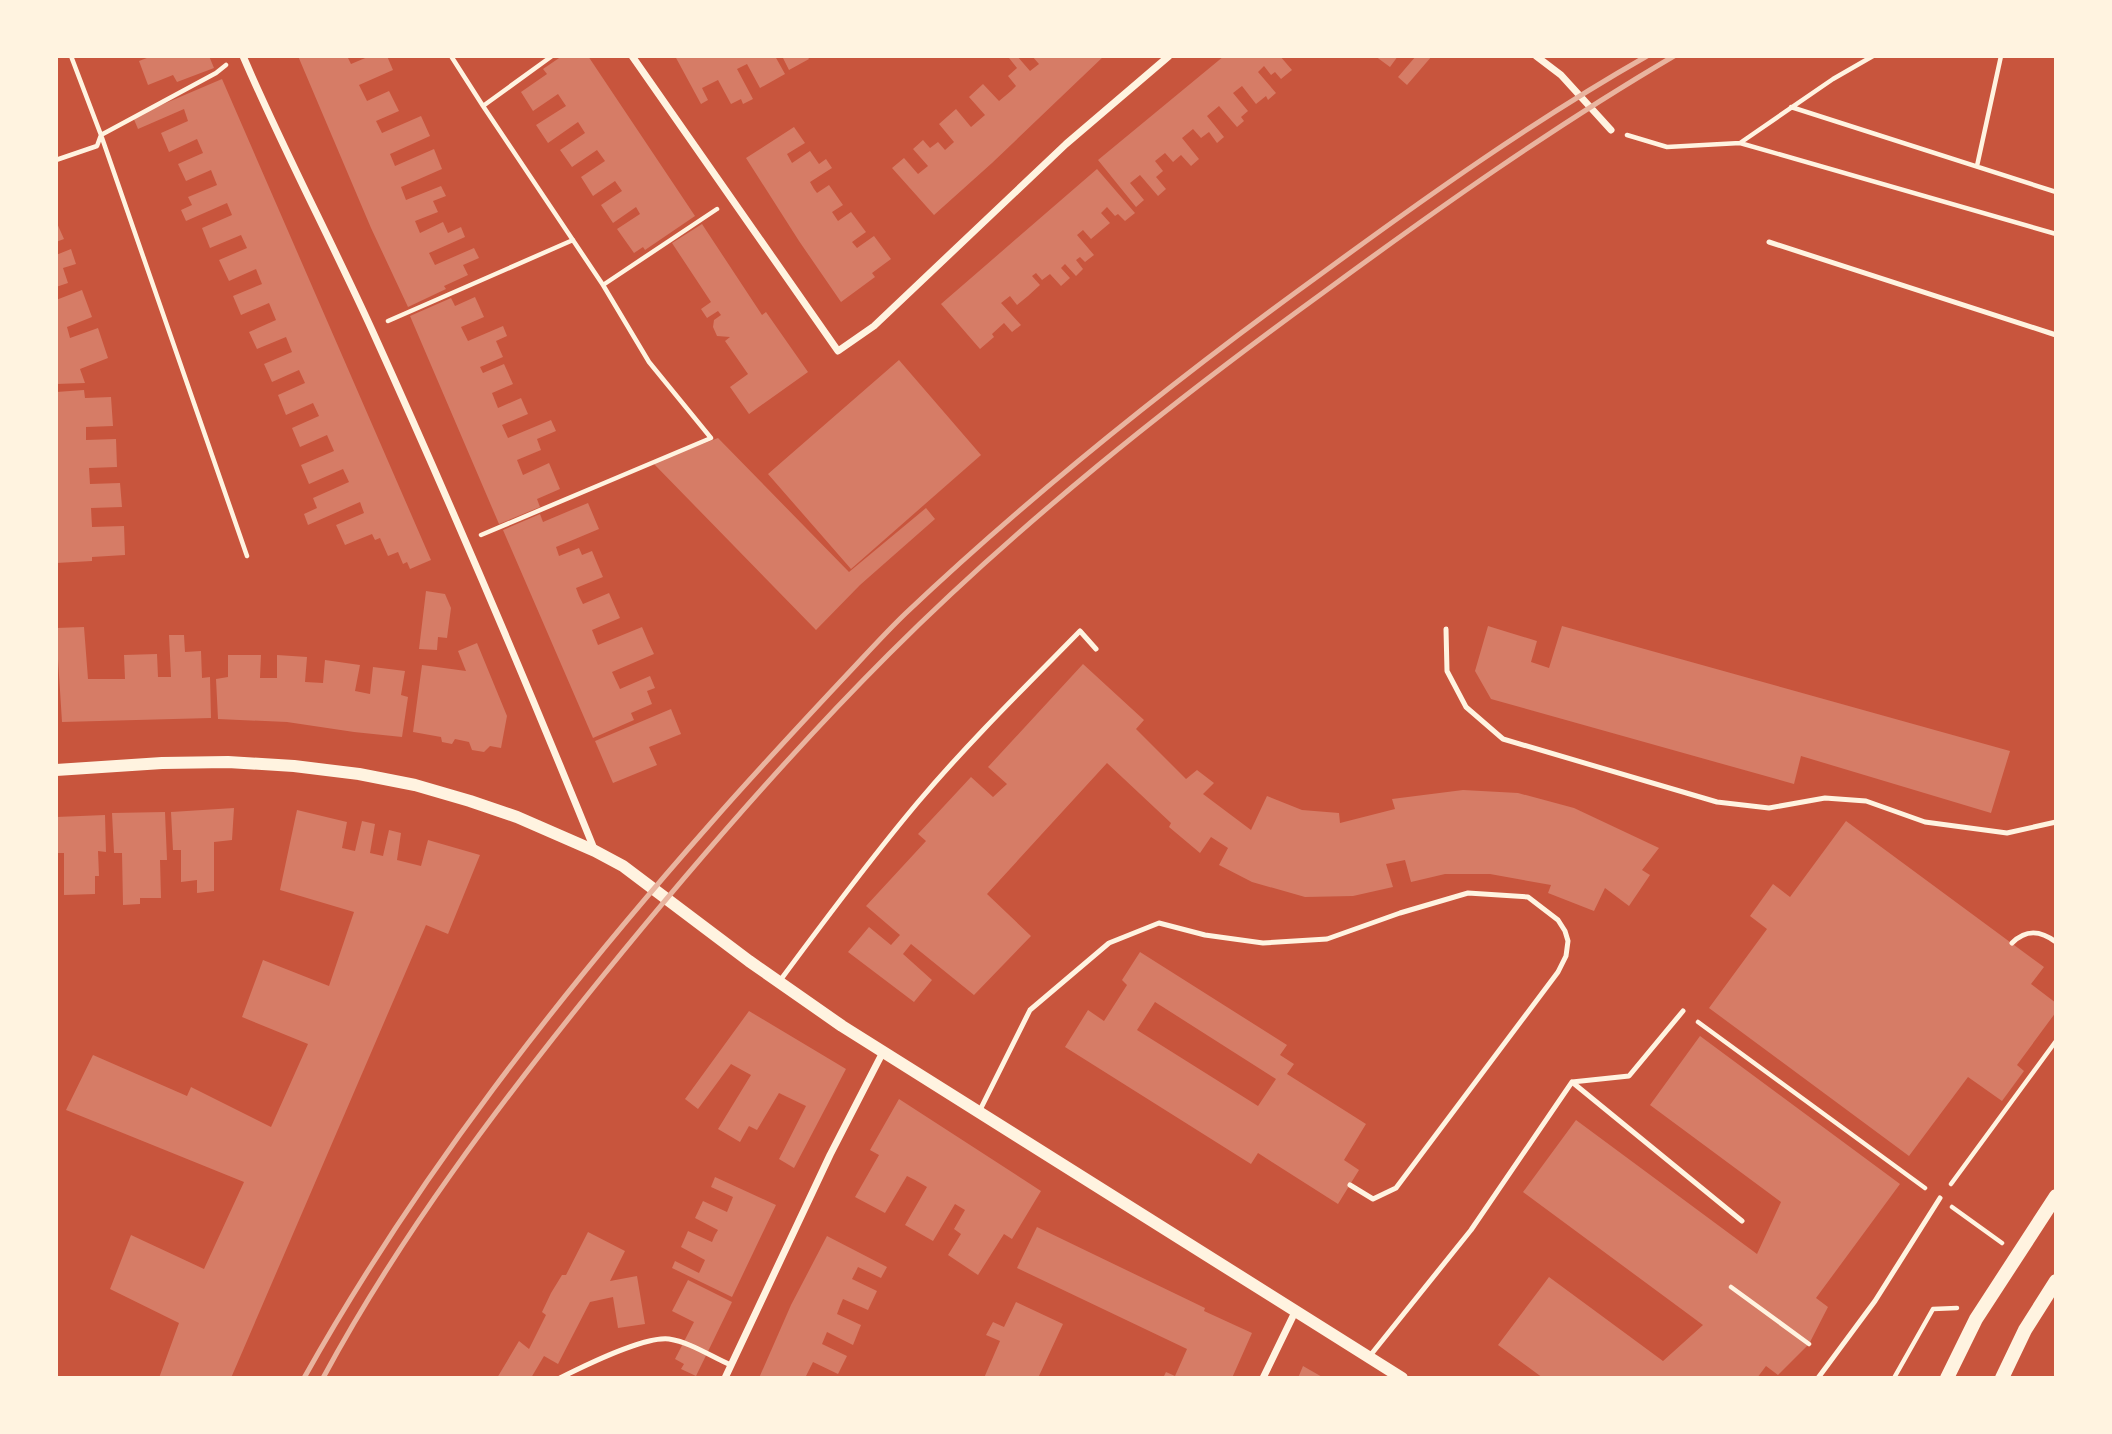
<svg xmlns="http://www.w3.org/2000/svg" width="2112" height="1434" font-family="'Fira Sans',sans-serif">
	<rect width="100%" height="100%" fill="#c8553d"/>
	<path fill="#d67c66" fill-rule="evenodd" d="M152,56h57l5,12 -37,14 -4,-7 -25,10 -9,-24z
		M298,56h49l4,8 19,-8h17l6,14 -34,15 8,16 22,-10 10,20 -23,10 6,12 39,-17 9,20 -40,18 5,12 39,-17 8,20 -41,18 5,13 35,-14 5,10 -13,5 5,11 -23,9 5,12 23,-11 5,11 13,-6 4,10 -36,16 6,12 39,-17 5,10 -16,7 5,10 -24,11 2,3 -38,18 -37,-79z
		M562,56h26l107,160 -50,34 -2,-3 -9,6 -17,-24 23,-15 -4,-7 -23,16 -12,-18 21,-14 -7,-10 -22,15 -12,-19 24,-16 -8,-11 -25,17 -12,-17 25,-17 -7,-11 -30,21 -12,-18 30,-19 -8,-12 -25,17 -12,-19 26,-18 -4,-5z
		M675,56h100l10,18 -25,14 -13,-24 -10,5 16,30 -10,5 -2,-5 -10,5 -13,-24 -16,8 6,12 -7,4z
		M782,56h25l2,3 -20,11z
		M1010,56h7l13,15 9,-7 -7,-8h72l-112,107 -58,52 -42,-47 12,-10 14,16 10,-8 -15,-17 10,-9 7,8 8,-6 7,8 9,-8 -15,-18 17,-15 15,18 14,-12 -16,-18 14,-13 16,17 12,-10 5,-5 -8,-10 9,-8 -8,-10z
		M1224,56h56l12,14 -11,9 -6,-7 -4,3 -7,-9 -6,6 18,21 -8,7 -2,-4 -10,8 -14,-18 -9,7 15,18 -7,6 3,4 -7,6 -18,-21 -12,10 17,21 -7,6 -8,-11 -8,6 -8,-9 -11,9 17,21 -8,7 -10,-11 -8,7 -8,-9 -10,8 8,10 -7,6 10,12 -8,7 -18,-21 -10,8 14,17 -8,7 -38,-47z
		M1375,56h23l-8,11z
		M1416,56h16l-25,29 -9,-8z
		M222,79l209,481 -21,9 -3,-7 -4,2 -5,-12 -10,4 -8,-18 -5,2 -3,-6 -27,11 -9,-20 28,-12 -4,-11 -52,23 -4,-11 13,-6 -4,-10 36,-16 -6,-13 -34,15 -8,-19 33,-14 -7,-16 -27,12 -8,-19 27,-12 -6,-13 -27,12 -8,-20 27,-12 -6,-13 -27,12 -8,-18 28,-12 -6,-15 -29,12 -8,-17 27,-12 -7,-17 -28,12 -8,-19 29,-12 -6,-15 -27,12 -10,-21 28,-12 -6,-13 -31,13 -8,-20 30,-13 -5,-12 -41,18 -5,-11 11,-5 -4,-8 29,-12 -6,-15 -25,11 -8,-17 25,-11 -6,-14 -28,13 -5,-12 -3,-7 27,-12 -4,-12 -46,20 -5,-12z
		M794,127l11,16 -18,11 5,9 18,-12 9,13 7,-5 6,9 -22,14 4,7 3,4 12,-8 14,20 -11,7 6,9 13,-9 15,20 -14,10 5,6 17,-12 17,23 -19,14 3,4 -34,25 -42,-61 -53,-83z
		M1097,169l38,44 -10,8 -7,-7 -3,2 -8,-9 -6,6 9,10 -19,16 -8,-9 -6,5 17,20 -9,7 -5,-5 -4,3 7,9 -7,7 -11,-12 -4,4 9,10 -9,8 -11,-12 -8,6 -6,-7 -4,3 8,9 -12,11 -11,9 -7,-9 -9,7 20,22 -9,7 -8,-9 -12,11 2,3 -14,12 -39,-45z
		M56,221l8,18 -8,3z
		M702,224l60,91 4,-3 42,60 -59,42 -19,-27 18,-13 -23,-33 5,-4 -13,-1 -4,-9 1,-7 7,-5 -3,-4 -11,7 -6,-9 10,-7 -39,-59z
		M71,249l5,15 -13,4 5,15 -12,4v-32z
		M82,290l10,27 -25,10 3,11 28,-10 10,30 -28,11 5,14 -29,1v-84z
		M475,297l9,20 -23,10 7,14 35,-15 4,10 -11,5 7,16 -23,10 3,6 21,-9 9,20 -21,9 6,15 23,-10 7,16 -26,11 6,13 43,-18 5,11 -19,8 4,11 -24,10 6,15 26,-12 11,26 -23,10 3,8 -41,17 -89,-208 41,-18 4,8z
		M899,360l82,95 -130,114 -83,-95z
		M84,390l1,8 26,-1 2,29 -27,1v13l30,-1 1,28 -28,1 1,16 30,-1 2,24 -31,1 1,19 32,-1 1,29 -33,2v4l-36,2v-171z
		M718,438l131,134 77,-64 9,11 -75,66 -44,45 -163,-167z
		M588,503l11,26 -43,18 3,9 20,-8 3,7 10,-4 5,12 6,14 -27,11 3,8 4,8 26,-11 11,25 -28,12 6,15 44,-18 6,14 6,13 -42,18 8,17 30,-13 5,12 -8,3 5,13 -21,9 3,7 -41,18 -90,-208 37,-16 3,8z
		M426,591l19,3 6,14 -4,30 -9,-1 -1,13 -18,-1z
		M1488,626l49,15 -6,21 18,6 13,-42 448,125 -19,62 -190,-57 -7,28 -303,-85 -16,-28z
		M84,627l4,52h37l-1,-24 33,-1 1,23h13l-2,-42h15l1,17 16,-1 1,27 8,-1 1,41 -149,4 -6,-94z
		M477,643l30,73 -6,32 -11,-2 -6,6 -12,-2 -3,-8 -14,-3 -3,5 -10,-2 -1,-5 -28,-5 9,-67 44,6 -8,-20z
		M228,655h33l-1,23h17v-23l30,2 -2,25 18,1 2,-23 35,5 -5,26 15,3 3,-27 32,4 -4,24 7,2 -6,40 -48,-5 -67,-10 -69,-3 -2,-40 12,-2z
		M1083,664l61,56 -8,9 50,50 11,-9 17,13 -11,11 48,36 16,-34 35,14 37,3 1,10 55,-14 -3,-10 71,-9 55,3 56,15 85,40 -17,22 8,5 -21,31 -24,-18 -11,23 -46,-18 3,-8 -61,-11h-45l-34,8 -6,-22 -19,4 7,23 -40,9 -48,1 -53,-15 -33,-17 9,-17 -17,-11 -11,16 -31,-26 2,-4 -64,-60 -120,131 44,42 -57,59 -63,-51 -8,10 29,26 -18,22 -66,-50 21,-25 22,18 9,-10 -34,-29 60,-65 -8,-7 53,-57 22,20 14,-13 -19,-17z
		M671,709l10,25 -32,13 8,18 -44,18 -18,-42z
		M234,808l-2,32 -18,2v49l-17,2v-13l-16,2v-32h-8l-2,-38z
		M297,810l50,12 -5,26 13,3 7,-30 13,3 -5,29 13,3 6,-26 12,3 -4,27 24,6 7,-26 52,15 -32,79 -22,-9 -195,453h-72l20,-55 -69,-34 21,-54 73,34 40,-87 -178,-72 27,-55 94,41 4,-9 80,40 37,-83 -66,-27 21,-57 66,26 25,-74 -74,-22z
		M165,812l2,48h-7l1,38h-21v6l-17,1 -1,-52h-8l-2,-40z
		M105,815l1,37 -8,-1 1,25h-4v18l-31,1v-42h-8v-36z
		M1846,821l198,146 -13,17 25,19v9l-39,53 7,6 -22,30 -34,-24 -59,79 -200,-148 58,-79 -17,-13 23,-32 17,13z
		M1140,952l147,93 -7,10 14,9 -7,10 79,50 -22,36 15,10 -21,34 -80,-51 -7,11 -186,-117 23,-37 16,11 23,-36 -5,-5zM1155,1002l121,77 -18,27 -121,-76z
		M749,1011l97,58 -52,99 -15,-9 27,-53 -27,-13 -22,37 -8,-4 -9,16 -22,-13 33,-54 -20,-11 -33,45 -13,-10z
		M1700,1036l200,148 -84,114 12,9 -19,37 -31,31 -12,-9 -9,12h-214l-45,-33 51,-68 114,84 40,-36 -180,-133 53,-72 181,134 24,-52 -131,-97z
		M899,1099l142,92 -29,48 -8,-5 -26,41 -30,-20 13,-21 -7,-5 11,-19 -10,-6 -22,37 -28,-16 22,-38 -12,-7 -8,-4 -22,37 -30,-16 24,-42 -9,-5z
		M715,1177l61,28 -44,92 -60,-29 3,-7 24,12 6,-13 -24,-13 7,-16 24,11 3,-7 3,-5 -23,-12 8,-17 24,11 6,-15 -22,-10z
		M1037,1227l168,81 -1,3 48,22 -20,45h-69l3,-6 9,4 12,-27 -170,-81z
		M588,1232l37,19 -15,30 27,-5 8,48 -27,4 -5,-31 -23,5 -32,62 -14,-8 -13,22h-34l22,-37 10,8 17,-34 -4,-3 9,-19 11,-18h4z
		M827,1236l60,31 -6,11 -23,-11 -6,12 25,12 -9,19 -25,-11 -3,7 -3,8 24,11 -8,20 -26,-13 -5,12 25,12 -9,18 -25,-12 -7,14 5,2h-52l32,-73z
		M688,1280l44,22 -36,74 -15,-7 3,-5 -9,-5 19,-37 -22,-11z
		M1016,1302l47,22 -25,54h-54l16,-37 -14,-6 7,-13 11,5z
		M1303,1366l21,12h-26z"/>
	<g fill="none" stroke-linecap="round" stroke-linejoin="round">
		<path stroke="#fff3e0" stroke-width="4.5" d="M71,56l30,79 146,421
			M451,56l32,50 69,-50
			M483,106l120,179 114,-76
			M1791,107l265,85
			M1627,135l40,12 73,-4 316,91
			M1740,143l93,-64 40,-23
			M56,160l41,-14 4,-11 115,-62 10,-8
			M1977,166l24,-110
			M388,321l185,-81
			M481,535l230,-97 -62,-76 -46,-77
			M1698,1022l227,166
			M1951,1184l105,-143
			M1952,1207l50,36
			M1731,1287l78,57
			M1894,1378l39,-69 24,-1"/>
		<path stroke="#fff3e0" stroke-width="5" d="M1769,242l287,93
			M1446,629l1,42 19,36 37,32 214,63 52,6 56,-10 41,3 59,21 82,11 49,-11
			M2012,943c14,-14 28,-13 44,-1
			M779,982c45,-61 91,-123 140,-181 50,-59 106,-114 161,-170l16,18
			M1572,1082l170,139
			M979,1112l51,-102 79,-67 50,-20 46,12 58,8 64,-4 73,-26 68,-20 60,4 30,23 7,11 3,10 -2,15 -8,16 -162,216 -23,11 -23,-14
			M1369,1357l102,-127 101,-148 57,-6 54,-65
			M560,1378c24,-12 84,-42 109,-39 21,3 43,18 62,26
			M1818,1378l57,-77 65,-103"/>
		<path stroke="#fff3e0" stroke-width="7" d="M243,56c40,93 87,182 129,274 78,172 152,346 223,521
			M632,56l206,295 36,-25 192,-182 103,-88
			M1536,56l25,19 50,55
			M725,1378l105,-223 53,-103
			M1263,1378l32,-66"/>
		<path stroke="#fff3e0" stroke-width="12" d="M56,770l106,-7 66,-1 66,4 65,8 56,11 55,16 47,16 78,34 28,15 126,95 93,65 560,352"/>
		<path stroke="#fff3e0" stroke-width="14" d="M1947,1378l29,-59 80,-123
			M2002,1378l23,-48 31,-49"/>
		<path stroke="#e9b49f" stroke-width="5" d="M304,1378c112,-200 255,-383 407,-555 42,-48 85,-94 129,-141 22,-23 43,-47 66,-69 130,-123 270,-234 415,-339 105,-77 212,-153 326,-218
			M323,1378c77,-143 177,-275 279,-401 91,-112 185,-221 287,-323 133,-133 282,-251 435,-362 113,-83 229,-165 350,-236"/>
	</g>
	<rect width="2112" height="1434" fill="none" stroke="#fff3e0" stroke-width="116"/>
</svg>
